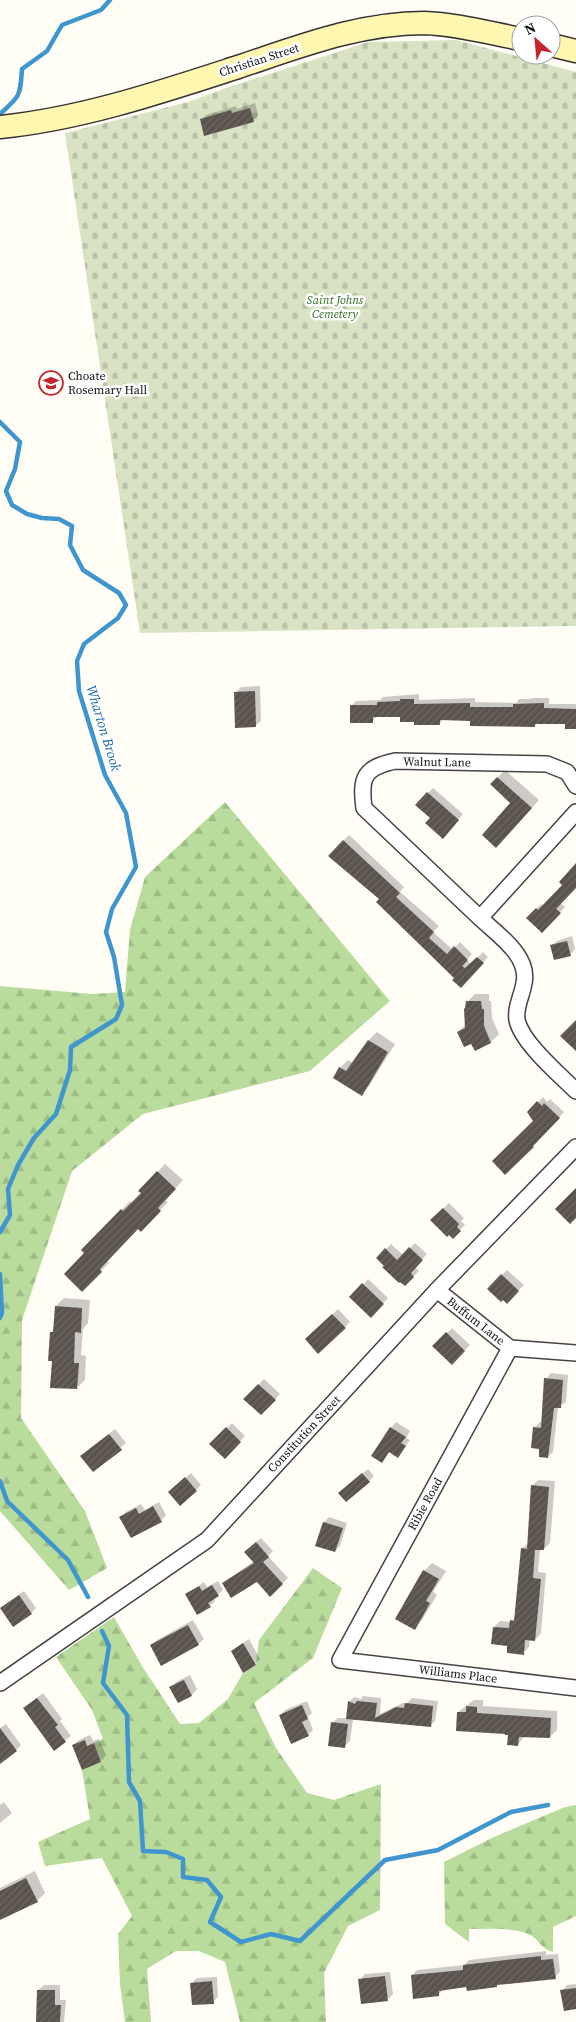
<svg xmlns="http://www.w3.org/2000/svg" width="576" height="2022" font-family="'Source Serif 4',serif">
	<defs>
		<pattern id="forest-firs" width="22" height="20" patternUnits="userSpaceOnUse" patternTransform="scale(1.25)"><rect width="22" height="20" fill="#b9dc9c"/><path d="M5 1l3.5 6h-7zM16 11l3.5 6h-7z" fill="#9ebc85"/></pattern>
		<pattern id="cemetery-stones" width="16" height="16" patternUnits="userSpaceOnUse" patternTransform="scale(1.25)"><rect width="16" height="16" fill="#d9e3c4"/><path d="M2 7V4a2 2 0 0 1 4 0v3zM10 15v-3a2 2 0 0 1 4 0v3z" fill="#b9c2a7"/></pattern>
		<pattern id="building-hatch" width="6" height="6" patternUnits="userSpaceOnUse" patternTransform="scale(1.25)"><rect width="6" height="6" fill="#5a524d"/><path d="M-1 1l2-2M0 6l6-6M5 7l2-2" fill="none" stroke="#6d6662"/></pattern>
	</defs>
	<rect width="100%" height="100%" fill="#fffdf5"/>
	<path fill="url(#forest-firs)" d="M225,802l165,199 -80,70 -167,43 -71,57 -50,149 -1,98 64,93 22,57 -38,22 -69,-79v-525l92,8 33,-2 5,-62 15,-53z
		M313,1568l29,20 -29,70 -59,45 22,45 31,45 27,7 47,-16 -1,126 -32,16 -24,47 2,49h-86l-15,-60 -26,-11h-23l-29,18 4,53h-26l-5,-38 -2,-50 14,-18 -30,-58 -57,8 -7,-24 52,-23 -8,-49 19,-9 -7,-18 9,-4 -11,-29 -36,-53 58,-40 28,49 38,58 19,-1 29,-24 15,-26 13,-8 3,-25z
		M576,1805v111l-23,11v25c-13,-3 -14,-14 -25,-18 -18,-7 -40,-5 -59,-5v13l-24,-18 -1,-62 50,-25 71,-30z"/>
	<path fill="url(#cemetery-stones)" d="M456,40l120,32v554l-436,7 -75,-500 123,-31 44,-16 136,-44z"/>
	<path fill="#0003" d="M255,103l3,12 -5,6 -52,-1 5,-5 30,-9 1,3z
		M260,686l1,35 -6,5 -19,-34 5,-5z
		M419,694v6l56,-2v4l41,1 3,-4h11l2,-1h17v6h27v23l-10,-4 -28,-1 -3,4 -64,-7h-27l-5,5 -24,-3 -13,-6 -24,1 -6,5 -21,-15 5,-5 24,-1 3,-3z
		M505,770l34,30 -35,38 8,-35 -21,-19z
		M433,788l30,26 -15,18 -17,-14 -3,-25z
		M349,835l55,52 -4,5 39,34 -6,6 20,18 7,-8 12,12 -5,6 4,4 12,-12 5,5 -27,29 -5,-8 -76,-79 -50,-44z
		M576,865v21l-16,17 5,4 -23,24 -14,-13 13,-14 3,2 20,-21z
		M572,936l3,13 -5,6 -19,-9 6,-5z
		M475,994h14v7h2l1,17 7,16 -8,8 -15,7 -4,-6 -14,-11 8,-8 1,-22z
		M377,1032l18,12 -26,42 -8,8 -21,-26 8,-8 5,3 16,-23z
		M543,1097l4,5 3,-3 14,13 -27,28 1,1 -33,32 30,-52 -7,-8z
		M165,1164l18,16 -18,20 3,2 -27,28 -3,-2 -31,32 2,3 -27,27 4,-37 -3,-3 47,-49 2,3 10,-11 -2,-2z
		M449,1203l15,15 -3,3 4,4 -12,12 -21,-17z
		M415,1243l12,11 -12,13 4,4 -14,14 -28,-27 14,-14 12,11z
		M507,1270l17,15 -17,17 -19,-13z
		M368,1279l20,19 -17,18 -20,-19z
		M64,1298l26,2 -2,23 -5,6 -2,26 5,1 -1,24 -8,8 -24,-28 -2,-27 4,-4 1,-23z
		M338,1309l12,13 -32,30 -11,-13z
		M452,1328l18,17 -18,18 -18,-17z
		M551,1373l17,2 -2,27 -8,5 -5,45 -5,5 -7,-9 -9,-1 3,-20 5,-5h2l4,-43z
		M264,1379l16,15 -19,20 -16,-15z
		M396,1422l14,9 -4,7 4,2 -12,16 -8,-5 -8,10 9,-33z
		M232,1423l13,13 -20,21 -14,-13z
		M115,1429l11,14 -33,27 -6,-19z
		M368,1469l6,7 -5,5 -24,7z
		M191,1473l10,12 -5,5 -21,-3z
		M538,1480l17,1 -5,62 -6,6h-4l-2,23 8,1 -5,60 -6,7 -5,-1 -1,8 -6,6 -14,-9 -15,-17 6,-6 11,1 5,-6 6,-67 7,-7 3,-56z
		M159,1502l7,13 -5,6 -40,-4 5,-5 15,-8 4,6z
		M329,1517l18,6 -7,23 -5,5 -11,-29z
		M261,1538l12,13 -5,5 20,22 -18,17 -13,-14 -34,2 31,-22 -3,-15z
		M432,1563l14,8 -13,21 4,3 -15,25 -8,8 10,-57z
		M218,1581l5,9 -9,8 1,3 -5,5 -24,-11 18,-13 3,5z
		M24,1591l12,17 -5,5 -30,-5z
		M193,1620l11,19 -6,5 -46,1 5,-5z
		M249,1639l11,20 -5,5 -23,-13z
		M190,1675l7,14 -5,6 -14,7 -7,-15 5,-5z
		M43,1693l19,26 -2,2 11,15 -17,13 -24,-46z
		M363,1696l18,2 -1,16 23,-11h4l5,-5 26,3 -3,20 -5,5 -77,-7 -3,22 -5,5 -13,-23 6,-5h9l2,-16 5,-5 7,2z
		M474,1700h9v6l74,5v19l-7,7 -25,-1 -7,8 -9,-10 -51,-22z
		M307,1701l5,12 -4,4 5,13 -5,5 -28,-19 5,-6z
		M6,1724l15,21 -5,5 -16,4v-26z
		M90,1735l3,6 6,-2 7,16 -5,6 -18,7 -10,-23 6,-5z
		M4,1802l8,11 -12,10v-18z
		M35,1871l10,22 -8,8 -37,18v-31z
		M546,1951v4l12,-1 2,18 -5,5 -111,12 -5,5 -27,-19 5,-5 47,-5 5,-5z
		M390,1972l3,22 -6,6 -27,-20 5,-6z
		M217,1977l1,20 -5,5 -21,-19 5,-5z
		M576,1984v24l-14,-17 5,-6z
		M44,1985h16v15h6l-2,22h-26v-32z"/>
	<g fill="none" stroke-linecap="round" stroke-linejoin="round">
		<path stroke="#3f96cf" stroke-width="4.5" d="M0,114c21,-19 20,-18 22,-45l25,-18 15,-26 39,-15 9,-10
			M0,422l20,20 -5,27 -9,22 6,14 15,9 15,4 17,1 13,7 -2,19 13,25 36,23 7,12 -8,13 -34,26 -7,17 2,30 26,84 21,38 10,54 -24,42 -6,23 8,25 8,48 -6,14 -45,28 -1,23 -14,44 -22,24 -16,27 -10,24 2,26 -10,17
			M0,1274l2,39 -2,5
			M0,1481l7,20 61,59 20,37
			M102,1631l7,15 -6,37 24,32 2,67 11,19 3,50 23,1 17,7v18l24,3 14,17 -11,25 31,20 30,-8 29,7 85,-81 53,-10 73,-38 37,-7"/>
	</g>
	<path fill="url(#building-hatch)" d="M250,108l4,14 -50,14 -4,-17 31,-9 1,3z
		M255,691l1,36 -21,1 -1,-36z
		M400,699h14v5l56,-1v4h43v-3l31,-1v5l32,1v20h-11v-5h-30v3l-65,-1v-5l-30,-1v5h-26v-3h-14v-5h-27v6h-23v-18h27v-3l23,-1z
		M497,777l35,31 -36,40 -14,-13 28,-32 -20,-19z
		M427,792l32,28 -16,19 -18,-16 5,-5 -15,-13z
		M343,840l57,53 -4,4 38,35 -5,6 18,16 7,-8 14,14 -6,6 3,2 12,-11 7,6 -23,25 -9,-8 2,-2 -78,-76 3,-3 -51,-43z
		M576,863v25l-20,21 5,4 -19,20 -16,-15 10,-10 2,2 24,-25 -3,-3z
		M567,941l4,15 -17,4 -4,-15z
		M466,1001h15l1,8h2v17l7,17 -16,8 -4,-7 -7,3 -7,-15 8,-4 -1,-19 1,-1z
		M576,1020v31l-16,-15z
		M368,1040l20,12 -26,44 -29,-18 6,-11 7,4z
		M537,1101l5,5 2,-3 16,15 -27,28 1,1 -29,28 -13,-14 41,-40 -6,-9z
		M157,1171l19,18 -18,19 3,3 -20,21 -3,-3 -38,40 2,3 -20,20 -18,-18 20,-21 -3,-3 40,-41 2,2 18,-18 -3,-2z
		M576,1188v30l-6,6 -15,-15z
		M443,1208l16,16 -2,3 4,4 -8,8 -4,-4 -2,2 -17,-17z
		M409,1247l14,13 -12,13 3,4 -9,9 -5,-4 -1,1 -17,-16 2,-1 -8,-8 9,-10 12,12z
		M501,1274l18,17 -12,13 -4,-4 -2,2 -14,-13z
		M362,1283l22,21 -13,14 -22,-21z
		M55,1306l27,2 -1,25 -6,-1 -1,31h5l-2,26 -27,-1 2,-27h-4l2,-29h3z
		M332,1314l14,14 -28,26 -13,-15z
		M446,1332l19,19 -13,14 -20,-19z
		M544,1378l19,2 -2,28h-7l-6,50 -9,-1v-8l-8,-1 2,-21 8,1z
		M258,1384l18,16 -15,15 -18,-16z
		M226,1427l15,15 -16,17 -16,-15z
		M390,1427l16,10 -5,6 5,3 -8,12 -9,-6 -7,11 -11,-7z
		M109,1434l13,16 -29,22 -13,-16z
		M362,1473l8,9 -24,20 -8,-9z
		M185,1477l12,14 -17,15 -12,-14z
		M531,1485l18,2 -5,63h-9l-2,28 8,1 -6,62 -10,-1 -1,15 -17,-2v-7l-16,-2 2,-17 16,1 1,-8 4,1 7,-73 6,1z
		M153,1506l9,16 -31,16 -12,-21 17,-9 3,6z
		M323,1522l20,6 -8,24 -20,-6z
		M256,1542l13,15 -6,5 20,22 -13,13 -13,-15 -26,16 -9,-15 32,-20 -10,-11z
		M423,1570l16,9 -13,22 4,2 -15,27 -20,-11z
		M212,1585l7,11 -11,7 3,4 -14,8 -12,-21 14,-8 3,5z
		M19,1595l13,19 -19,13 -13,-19z
		M188,1625l11,20 -38,21 -11,-21z
		M243,1643l13,22 -13,8 -12,-22z
		M184,1680l8,16 -14,7 -9,-16z
		M37,1698l21,27 -3,2 11,15 -12,9 -31,-43z
		M348,1701l7,3 2,-3 20,2 -2,15 21,-11 8,1 1,-5 28,3 -2,21 -85,-8z
		M302,1705l6,14 -6,3 7,14 -18,8 -12,-29z
		M466,1706l11,1v6l74,5 -1,20 -31,-1 -1,9 -11,-1 1,-10h-3v-1l-49,-3 1,-19h9z
		M331,1722l17,2 -3,24 -17,-2z
		M0,1728l17,23 -17,13z
		M85,1740l2,6 7,-3 7,19 -19,8 -10,-25z
		M26,1878l12,24 -38,18v-29z
		M541,1956v4l12,-1 3,20 -59,6v2l-30,4 -1,-4 -27,4v5l-26,3 -2,-24 52,-5v-5z
		M385,1976l3,25 -27,3 -3,-25z
		M212,1981l2,23 -22,1 -2,-22z
		M576,1988v21l-12,2 -4,-21z
		M37,1990h18v15h6l-1,17h-24z"/>
	<g fill="none" stroke-linecap="round" stroke-linejoin="round">
		<g stroke="#444" stroke-width="18">
			<path id="street" d="M576,786l-9,-14 -20,-8 -152,-3c-31,7 -35,16 -31,47l116,110 96,-106
				M480,918c17,16 50,38 44,65 -2,13 -9,24 -7,37 5,23 42,54 59,71
				M437,1290l73,58 66,5
				M510,1348l-170,312 236,28
				M0,1683l207,-143 230,-250 139,-143"/>
		</g>
		<g stroke="#333" stroke-width="25">
			<path id="secondary" d="M551,45l25,6
				M0,127c81,-8 161,-35 238,-60 60,-20 121,-44 186,-44 33,1 65,10 97,16"/>
		</g>
		<use href="#street" stroke="#fff" stroke-width="15"/>
		<use href="#secondary" stroke="#fff6b0" stroke-width="22"/>
	</g>
	<defs>
		<g id="university-ring" transform="scale(1.25)"><circle r="9.5" fill="#fff" stroke="#c4262e" stroke-width="1.5"/><path d="M0-5L7-2L0 1L-7-2ZM-4 1L0 2.5L4 1V4Q0 6-4 4Z" fill="#c4262e"/></g>
	</defs>
	<g fill-rule="evenodd">
		<use href="#university-ring" x="51" y="383"/>
	</g>
	<g text-anchor="middle" dominant-baseline="central" stroke-width="5" stroke-linejoin="round" paint-order="stroke">
		<g font-size="12" fill="#111" stroke="#fff">
			<text transform="translate(259 60) rotate(-18)">Christian Street</text>
			<text transform="translate(437 762) rotate(1)">Walnut Lane</text>
			<text transform="translate(476 1321) rotate(38)">Buffum Lane</text>
			<text transform="translate(304 1434) rotate(-47)">Constitution Street</text>
			<text transform="translate(425 1504) rotate(-61)">Ribie Road</text>
			<text transform="translate(458 1674) rotate(7)">Williams Place</text>
		</g>
		<g font-size="12" font-style="italic" fill="#2f6b1f" stroke="#fff">
			<text x="335" y="300">Saint Johns<tspan x="335" dy="14">Cemetery</tspan></text>
		</g>
		<g font-size="12" fill="#111" stroke="#fff" text-anchor="start">
			<text x="68" y="376">Choate<tspan x="68" dy="14">Rosemary Hall</tspan></text>
		</g>
		<g font-size="14" font-style="italic" fill="#1768a6" stroke="#fff">
			<text transform="translate(104 728) rotate(73)">Wharton Brook</text>
		</g>
	</g>
	<g transform="translate(536 40) rotate(333)"><circle r="24" fill="#ffffff" stroke="#a0a0a0"/>
	<path d="M0-4L9 19L0 12L-9 19Z" fill="#c4262e"/>
	<text y="-8" font-size="14" font-weight="bold" text-anchor="middle" fill="#111111">N</text>
	</g>
</svg>
